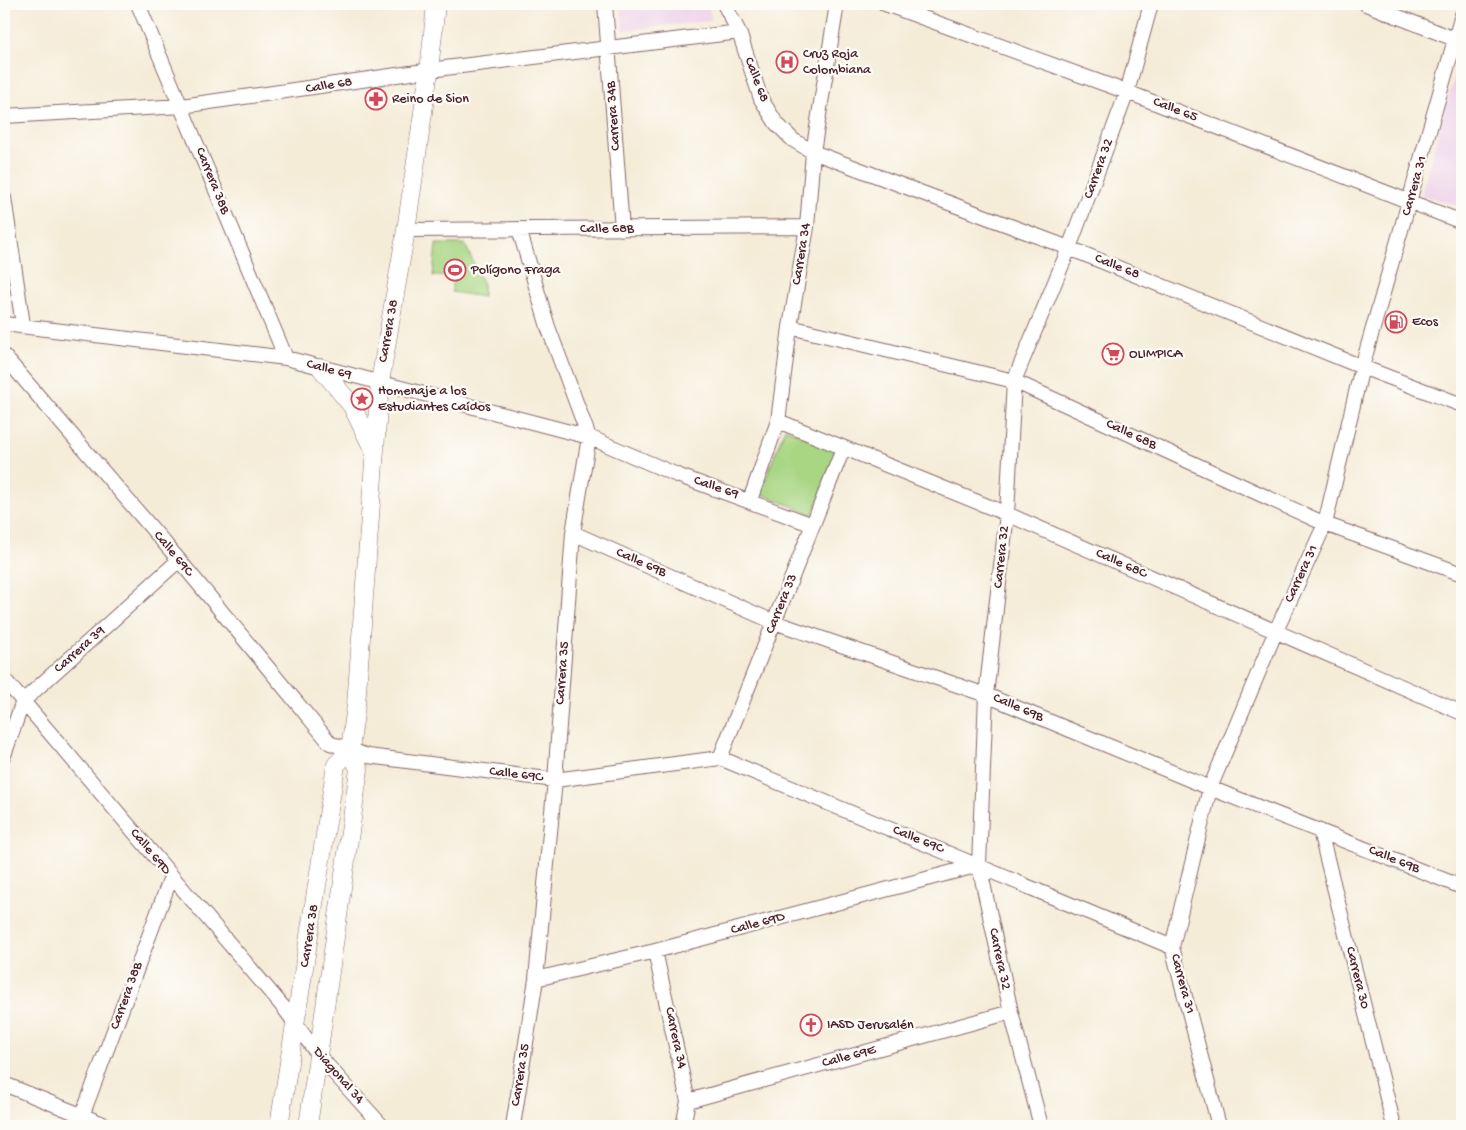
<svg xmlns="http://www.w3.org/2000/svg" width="1466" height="1130" font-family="'Gochi Hand',sans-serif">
	<rect width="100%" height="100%" fill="#fdfcf7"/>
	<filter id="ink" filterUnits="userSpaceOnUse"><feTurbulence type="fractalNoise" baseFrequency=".02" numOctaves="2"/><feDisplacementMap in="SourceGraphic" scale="10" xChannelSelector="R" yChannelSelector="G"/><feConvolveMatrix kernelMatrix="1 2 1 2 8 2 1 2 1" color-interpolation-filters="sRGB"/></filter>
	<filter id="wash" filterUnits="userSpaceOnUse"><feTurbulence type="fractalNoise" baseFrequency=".0096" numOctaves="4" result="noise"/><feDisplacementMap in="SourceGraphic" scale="20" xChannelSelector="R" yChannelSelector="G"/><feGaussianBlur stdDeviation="1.12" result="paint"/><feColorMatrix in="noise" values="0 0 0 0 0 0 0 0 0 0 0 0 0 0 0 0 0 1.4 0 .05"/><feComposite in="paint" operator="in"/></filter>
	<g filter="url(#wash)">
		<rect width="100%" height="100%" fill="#f5ecd8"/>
		<path fill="#edd1e9" d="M620,4h89l2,17 -87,9z
			M1460,56l2,1v150l-41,-12z"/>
		<path fill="#a8d683" stroke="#797a57" d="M436,244h29l18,40v13l-31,-5v-15l-19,-1z
			M785,428l51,23 -23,64 -53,-22z"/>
	</g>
	<g filter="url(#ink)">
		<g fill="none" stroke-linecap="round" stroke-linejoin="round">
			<g stroke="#866768" stroke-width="16">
				<path id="minor" d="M138,4l148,354
					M605,4l17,225
					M724,4l15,28 22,67 15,24 17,17 20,12 256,96 293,119 100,38
					M885,4l242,88 335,130
					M1366,4l96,38
					M4,116l178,-10 263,-38 294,-36
					M4,198l19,127
					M406,230l401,-3
					M4,324l282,34 303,79 88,38 136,50
					M790,327l224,54 311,143 137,50
					M4,356l175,204 151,183 38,13 187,24 165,-22 452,189
					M778,421l229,93 455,199
					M750,500l28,-79 12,-94 17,-100 6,-75 24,-148
					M573,533l201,89 212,73 224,93 252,99
					M4,679l280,329 35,48 63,70
					M4,755l19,-54 156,-141
					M720,758l123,-309
					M1320,831l74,295
					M655,951l33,150 -5,25
					M536,979l119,-28 324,-86
					M4,1084l104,42
					M688,1101l323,-89
					M82,1116l89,-239
					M513,1126l23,-147 19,-199 18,-247 16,-96 -41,-110 -29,-98
					M1041,1126l-30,-114 -32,-147 7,-170 21,-181 7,-133 55,-133 58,-156 24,-88
					M1219,1126l-47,-179 38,-159 65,-155 50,-109 37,-157 100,-352"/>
			</g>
			<g stroke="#866768" stroke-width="19">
				<path id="major" d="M321,368l31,38 21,43
					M279,1126l57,-361 14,-15
					M308,1126l51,-357 -9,-19 6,-45 24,-323 26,-152 23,-159 7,-67"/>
			</g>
			<use href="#minor" stroke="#fff" stroke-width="14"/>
			<use href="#major" stroke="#fff" stroke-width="18"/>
		</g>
	</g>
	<defs>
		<g id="hospital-ring" transform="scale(1.125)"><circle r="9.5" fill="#fdfcf7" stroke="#d1495b" stroke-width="1.5"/><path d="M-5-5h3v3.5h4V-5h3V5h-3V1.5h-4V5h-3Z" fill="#d1495b"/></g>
		<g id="pharmacy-ring" transform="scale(1.125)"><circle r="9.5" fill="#fdfcf7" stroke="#d1495b" stroke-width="1.5"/><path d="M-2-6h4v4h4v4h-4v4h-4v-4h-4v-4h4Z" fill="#d1495b"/></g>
		<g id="stadium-ring" transform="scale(1.125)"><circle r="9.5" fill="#fdfcf7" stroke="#d1495b" stroke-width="1.5"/><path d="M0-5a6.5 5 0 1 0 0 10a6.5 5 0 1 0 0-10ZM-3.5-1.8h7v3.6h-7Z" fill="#d1495b"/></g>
		<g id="fuel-ring" transform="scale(1.125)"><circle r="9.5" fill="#fdfcf7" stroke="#d1495b" stroke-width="1.5"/><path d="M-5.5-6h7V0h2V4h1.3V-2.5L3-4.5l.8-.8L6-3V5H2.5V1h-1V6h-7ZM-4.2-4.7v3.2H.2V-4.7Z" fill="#d1495b"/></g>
		<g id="supermarket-ring" transform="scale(1.125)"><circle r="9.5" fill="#fdfcf7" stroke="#d1495b" stroke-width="1.5"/><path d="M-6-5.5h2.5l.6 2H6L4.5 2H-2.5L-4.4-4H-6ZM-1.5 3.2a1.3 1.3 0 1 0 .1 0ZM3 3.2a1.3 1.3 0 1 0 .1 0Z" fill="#d1495b"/></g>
		<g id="sight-ring" transform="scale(1.125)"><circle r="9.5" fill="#fdfcf7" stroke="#d1495b" stroke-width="1.5"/><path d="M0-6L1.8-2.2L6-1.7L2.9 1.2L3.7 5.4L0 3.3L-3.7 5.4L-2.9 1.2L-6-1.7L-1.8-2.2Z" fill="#d1495b"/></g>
		<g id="church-ring" transform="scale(1.125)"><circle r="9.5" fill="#fdfcf7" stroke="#d1495b" stroke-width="1.5"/><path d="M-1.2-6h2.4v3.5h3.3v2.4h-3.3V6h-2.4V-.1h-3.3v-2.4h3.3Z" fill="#d1495b"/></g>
	</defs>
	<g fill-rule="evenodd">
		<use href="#hospital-ring" x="787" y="62"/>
		<use href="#pharmacy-ring" x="376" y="99"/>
		<use href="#stadium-ring" x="455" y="270"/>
		<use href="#fuel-ring" x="1396" y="322"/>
		<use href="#supermarket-ring" x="1113" y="354"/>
		<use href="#sight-ring" x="362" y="399"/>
		<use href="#church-ring" x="811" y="1025"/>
	</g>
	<g text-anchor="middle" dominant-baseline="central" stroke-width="4.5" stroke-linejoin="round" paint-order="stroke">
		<g font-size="14" fill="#4a1f2b" stroke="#fdfcf7" text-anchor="start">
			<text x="803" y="54">Cruz Roja<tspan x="803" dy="16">Colombiana</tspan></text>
			<text x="392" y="99">Reino de Sion</text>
			<text x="471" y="270">Polígono Fraga</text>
			<text x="1412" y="322">Ecos</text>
			<text x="1129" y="354">OLIMPICA</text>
			<text x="378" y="391">Homenaje a los<tspan x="378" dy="16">Estudiantes Caídos</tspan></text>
			<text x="827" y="1025">IASD Jerusalén</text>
		</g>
		<g font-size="14" fill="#4a1f2b" stroke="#fdfcf7">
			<text transform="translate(756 80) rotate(69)">Calle 68</text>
			<text transform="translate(329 86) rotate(-9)">Calle 68</text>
			<text transform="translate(1175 110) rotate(21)">Calle 65</text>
			<text transform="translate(614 116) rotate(-94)">Carrera 34B</text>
			<text transform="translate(1099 169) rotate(-70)">Carrera 32</text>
			<text transform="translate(212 181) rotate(68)">Carrera 38B</text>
			<text transform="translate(1415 186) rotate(-74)">Carrera 31</text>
			<text x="607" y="229">Calle 68B</text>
			<text transform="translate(802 254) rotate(-81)">Carrera 34</text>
			<text transform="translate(1117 267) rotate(22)">Calle 68</text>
			<text transform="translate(389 331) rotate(-80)">Carrera 38</text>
			<text transform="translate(329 370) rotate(15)">Calle 69</text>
			<text transform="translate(1131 435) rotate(25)">Calle 68B</text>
			<text transform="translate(716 488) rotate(19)">Calle 69</text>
			<text transform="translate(173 554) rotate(50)">Calle 69C</text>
			<text transform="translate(1002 557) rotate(-84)">Carrera 32</text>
			<text transform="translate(641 563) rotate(24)">Calle 69B</text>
			<text transform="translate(1121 564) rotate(24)">Calle 68C</text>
			<text transform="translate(1302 574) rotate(-65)">Carrera 31</text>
			<text transform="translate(782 604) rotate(-68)">Carrera 33</text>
			<text transform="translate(80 650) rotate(-42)">Carrera 39</text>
			<text transform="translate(563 673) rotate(-86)">Carrera 35</text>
			<text transform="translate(1018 708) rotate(23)">Calle 69B</text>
			<text transform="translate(516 775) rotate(7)">Calle 69C</text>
			<text transform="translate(918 840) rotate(22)">Calle 69C</text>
			<text transform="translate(150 852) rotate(50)">Calle 69D</text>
			<text transform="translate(1394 860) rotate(22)">Calle 69B</text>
			<text transform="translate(758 924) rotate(-15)">Calle 69D</text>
			<text transform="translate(310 936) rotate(-81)">Carrera 38</text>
			<text transform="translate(999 959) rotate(78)">Carrera 32</text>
			<text transform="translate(1357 978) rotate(76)">Carrera 30</text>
			<text transform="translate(1182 984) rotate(75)">Carrera 31</text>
			<text transform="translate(127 996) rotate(-70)">Carrera 38B</text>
			<text transform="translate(675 1038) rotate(78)">Carrera 34</text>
			<text transform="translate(849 1057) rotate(-15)">Calle 69E</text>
			<text transform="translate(521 1075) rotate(-81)">Carrera 35</text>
			<text transform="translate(338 1076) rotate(49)">Diagonal 34</text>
		</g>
	</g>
	<rect width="1466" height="1130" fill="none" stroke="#fdfcf7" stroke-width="20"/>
</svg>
